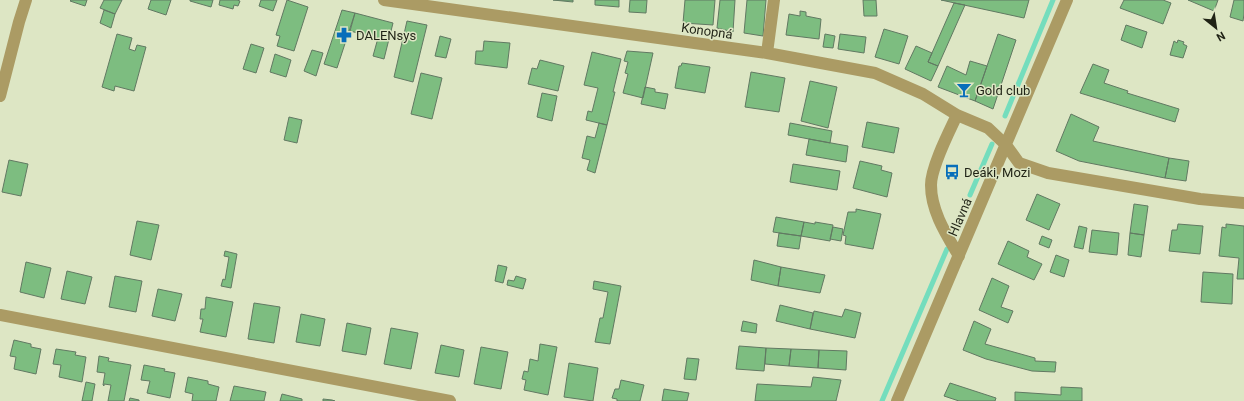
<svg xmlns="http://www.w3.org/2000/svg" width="1244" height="401" font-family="Roboto,sans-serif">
	<rect width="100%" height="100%" fill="#dde6c4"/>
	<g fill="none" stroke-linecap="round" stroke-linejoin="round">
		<path stroke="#74ddbd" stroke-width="5" d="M1005,116l48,-116
			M970,195l22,-51
			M957,226l10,-23
			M882,401l65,-152"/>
	</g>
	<path fill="#7dbd80" stroke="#617962" d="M71,0h16l-2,6 -15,-5z
		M104,0h18l-7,14 -15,-6z
		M151,0h20l-5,15 -18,-6z
		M190,0h23l-2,7 -21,-6z
		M220,0h17l3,1 -2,5 -4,-1 -1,4 -14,-4z
		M261,0h16l-4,11 -14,-5z
		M287,0l21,7 -14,44 -17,-5 3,-10 -4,-1z
		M553,0h20v2z
		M595,0h24v7l-24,-2z
		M630,0h17l-1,13 -17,-1z
		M685,0h30l-2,25 -30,-2z
		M720,0h15l-2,32 -16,-4z
		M747,0h19l-3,36 -19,-3z
		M863,0h13l1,16h-13z
		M941,0h88l-5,18z
		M1124,0h39l8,3 -8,21 -43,-16z
		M1188,0h30l-4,11z
		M1234,0h10v14l-1,7 -13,-4z
		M954,3l11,2 -27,61 -10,-4z
		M104,10l11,4 -4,14 -11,-5z
		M342,10l13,3 -18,55 -13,-4z
		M800,11l6,1v4l15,3 -2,20 -33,-4 3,-21 11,2z
		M355,13l38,10 -9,36 -11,-3 5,-18 -28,-7z
		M407,21l20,4 -14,57 -19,-5z
		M1126,25l21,7 -5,16 -21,-8z
		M884,29l24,7 -9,28 -24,-7z
		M117,34l15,4 -3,11 6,2 2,-6 9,2 -12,44 -19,-5 -1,5 -12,-4z
		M825,34l10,2 -2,12 -10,-1z
		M840,34l26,3 -2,16 -26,-4z
		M998,34l18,6 -23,69 -18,-8z
		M440,36l11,3 -5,19 -11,-2z
		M1178,40l6,2 -1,2 4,2 -4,12 -13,-3 4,-14 3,2z
		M484,41l26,2 -3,25 -32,-4 1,-13h7z
		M251,44l13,4 -8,25 -13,-4z
		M916,46l16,7 -4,9 10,4 -7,15 -26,-12z
		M312,50l11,3 -7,23 -12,-5z
		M627,51l26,2 -10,45 -20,-5 5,-19 -3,-1 3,-11 -4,-1z
		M592,52l29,7 -8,33h2l-8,33 -21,-5 2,-9 4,1 6,-24 -14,-3z
		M275,54l16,6 -5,17 -16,-5z
		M540,60l24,6 -6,25 -30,-7 4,-16 5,1z
		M970,61l17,5 -12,35 -37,-14 9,-21 19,9z
		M682,63l28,4 -5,26 -30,-5 4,-22h2z
		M1093,64l16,6 -5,13 24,8 -1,2 52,16 -4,13 -95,-29z
		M751,72l34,6 -6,34 -34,-5z
		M421,73l21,5 -10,41 -21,-5z
		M810,81l27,6 -9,41 -27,-7z
		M645,87l10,2v3l13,2 -3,15 -24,-5z
		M542,93l15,3 -5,25 -15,-4z
		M1071,114l28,13 -6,14 76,17 -4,20 -86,-17 -23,-10z
		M289,117l13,3 -5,23 -13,-3z
		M867,122l32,6 -5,25 -32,-6z
		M599,123l8,2 -12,48 -8,-3 3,-10 -8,-2 5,-22 8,2z
		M790,123l42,8 -2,12 -42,-8z
		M809,139l39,7 -2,16 -40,-7z
		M1169,158l20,3 -3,20 -21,-3z
		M9,160l19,4 -7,32 -19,-4z
		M860,161l22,5 -1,4 11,3 -5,24 -34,-9z
		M793,164l47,7 -3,19 -47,-8z
		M1037,194l23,10 -11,26 -23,-10z
		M1134,204l14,2 -4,29 -14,-2z
		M856,209l25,5 -8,35 -28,-5 1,-8 -3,-1 5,-23h8z
		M776,217l28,5 -3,14 -28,-4z
		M137,221l22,4 -8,35 -21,-5z
		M804,222l11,2v-2l18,3 -3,16 -29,-5z
		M1178,224l25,2 -3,28 -31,-3 3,-21h5z
		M1226,224l18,2v53h-7l2,-21 -20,-2 3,-29 4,1z
		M1079,226l8,2 -4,21 -9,-2z
		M833,227l10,2 -2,12 -11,-2z
		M1092,230l27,3 -2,22 -28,-3z
		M779,233l22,3 -2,13 -22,-3z
		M1130,233l14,2 -3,22 -13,-2z
		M1042,236l10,4 -3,8 -10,-4z
		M1008,241l21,10 -2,6 15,7 -8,16 -36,-16z
		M225,251l12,3 -6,34 -10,-2 2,-7 2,1 4,-23 -5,-1z
		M1056,255l13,5 -5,17 -14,-5z
		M754,260l27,7 -3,19 -27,-6z
		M26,262l25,6 -7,30 -24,-6z
		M498,265l9,2 -4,16 -8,-2z
		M781,267l44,8 -5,18 -42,-7z
		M67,271l25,6 -7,27 -24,-5z
		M1203,272l30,2 -1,30 -31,-2z
		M115,276l27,5 -6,31 -27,-5z
		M516,276l10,3 -3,10 -16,-4 1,-5 6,1z
		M992,278l17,8 -8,21 12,4 -5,12 -29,-13z
		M594,281l27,5 -11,58 -15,-2 5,-24h3l5,-26 -15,-3z
		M158,289l24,5 -7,27 -23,-5z
		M206,297l27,5 -7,35 -26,-5 3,-13h-3l1,-10h4z
		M254,303l26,4 -6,36 -26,-4z
		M780,305l33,8 -3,16 -34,-8z
		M845,309l16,4 -6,25 -45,-9 4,-18 28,6z
		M301,314l24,5 -5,27 -24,-4z
		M743,321l14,3 -1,9 -15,-2z
		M974,321l17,8 -6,15 50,14v3l21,1 -1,10 -23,-1 -46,-12 -23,-9z
		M347,323l24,5 -5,27 -24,-4z
		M391,328l27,5 -7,36 -27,-5z
		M14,340l17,4v3l10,2 -5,25 -22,-5 2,-12 -6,-1z
		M540,344l17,3 -9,48 -24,-5 2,-10 -4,-1 2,-8 4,1 2,-13 8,2z
		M441,345l23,5 -5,27 -24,-4z
		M739,346l27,2 -2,23 -28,-2z
		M481,347l27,5 -7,37 -27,-5z
		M766,348l25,1 -2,17 -24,-2z
		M56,349l20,3 -1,3 11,2 -4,25 -23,-5 2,-12 -8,-1z
		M791,349l28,1 -1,18 -29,-2z
		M819,350l28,1 -1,19 -28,-2z
		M99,356l10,2 -1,3 23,4 -7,36h-16l3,-16 -7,-1v2l-1,-1 2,-12 -8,-1z
		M687,358l12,1 -3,21 -12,-1z
		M569,363l29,5 -5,33 -29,-4z
		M144,365l21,4 -1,2 11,2 -5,25 -23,-5 3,-12 -9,-1z
		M188,377l20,4v3l11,3 -3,14h-24l1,-7 -8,-2z
		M813,377l28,3 -5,21h-81l2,-17 54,3z
		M621,380l23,5 -4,16h-23v-2l-5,-1 3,-9h4z
		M86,382l9,2 -3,17h-10z
		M950,383l46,15 -1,3h-36l-15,-5z
		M234,386l32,6 -2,9h-34z
		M1061,387l21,1v13h-67v-9l46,3z
		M664,389l25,4 -2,8h-25z
		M282,394l20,5v2h-22z
		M130,398l9,2v1h-10z
		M323,399l9,1 3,1h-12z"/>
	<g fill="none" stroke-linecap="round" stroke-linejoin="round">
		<path stroke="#ab9b64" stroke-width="12" d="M384,0l383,53 108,20 48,21 34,21 31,13 18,17 13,18 29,10 152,26 44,4
			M767,53l7,-53
			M0,96l19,-74 7,-22
			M957,115c-8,17 -26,52 -26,70 0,26 15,49 28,71
			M0,315l450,86
			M897,401l170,-401"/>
	</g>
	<defs>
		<g id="pharmacy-bare" transform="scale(1.2)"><path d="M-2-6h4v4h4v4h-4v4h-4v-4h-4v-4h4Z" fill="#076eba" stroke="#dde6c4" stroke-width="2.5" paint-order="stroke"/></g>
		<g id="bar-bare" transform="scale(1.2)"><path d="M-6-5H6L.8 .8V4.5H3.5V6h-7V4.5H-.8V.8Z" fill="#076eba" stroke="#dde6c4" stroke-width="2.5" paint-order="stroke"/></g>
		<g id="bus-bare" transform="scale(1.2)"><path d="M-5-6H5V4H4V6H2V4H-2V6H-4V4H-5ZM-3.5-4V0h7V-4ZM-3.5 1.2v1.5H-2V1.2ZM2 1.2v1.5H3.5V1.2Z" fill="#076eba" stroke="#dde6c4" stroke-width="2.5" paint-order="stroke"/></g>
	</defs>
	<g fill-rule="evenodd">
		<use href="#pharmacy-bare" x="344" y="35"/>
		<use href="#bar-bare" x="964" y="90"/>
		<use href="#bus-bare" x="952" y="172"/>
	</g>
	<g text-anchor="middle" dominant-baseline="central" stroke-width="3" stroke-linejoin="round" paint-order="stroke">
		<g font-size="13" fill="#1f2215" stroke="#dde6c4">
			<text transform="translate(707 31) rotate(8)">Konopná</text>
			<text transform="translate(960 217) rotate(-67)">Hlavná</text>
		</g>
		<g font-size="13" fill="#1f2215" stroke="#dde6c4" text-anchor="start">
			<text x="356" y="35">DALENsys</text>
			<text x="976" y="90">Gold club</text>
			<text x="964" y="172">Deáki, Mozi</text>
		</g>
	</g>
	<g transform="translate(1216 28) rotate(150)" stroke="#dde6c4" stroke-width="3" paint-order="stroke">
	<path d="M0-3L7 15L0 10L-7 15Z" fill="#1f2215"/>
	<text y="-6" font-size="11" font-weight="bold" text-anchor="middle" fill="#1f2215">N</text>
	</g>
</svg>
